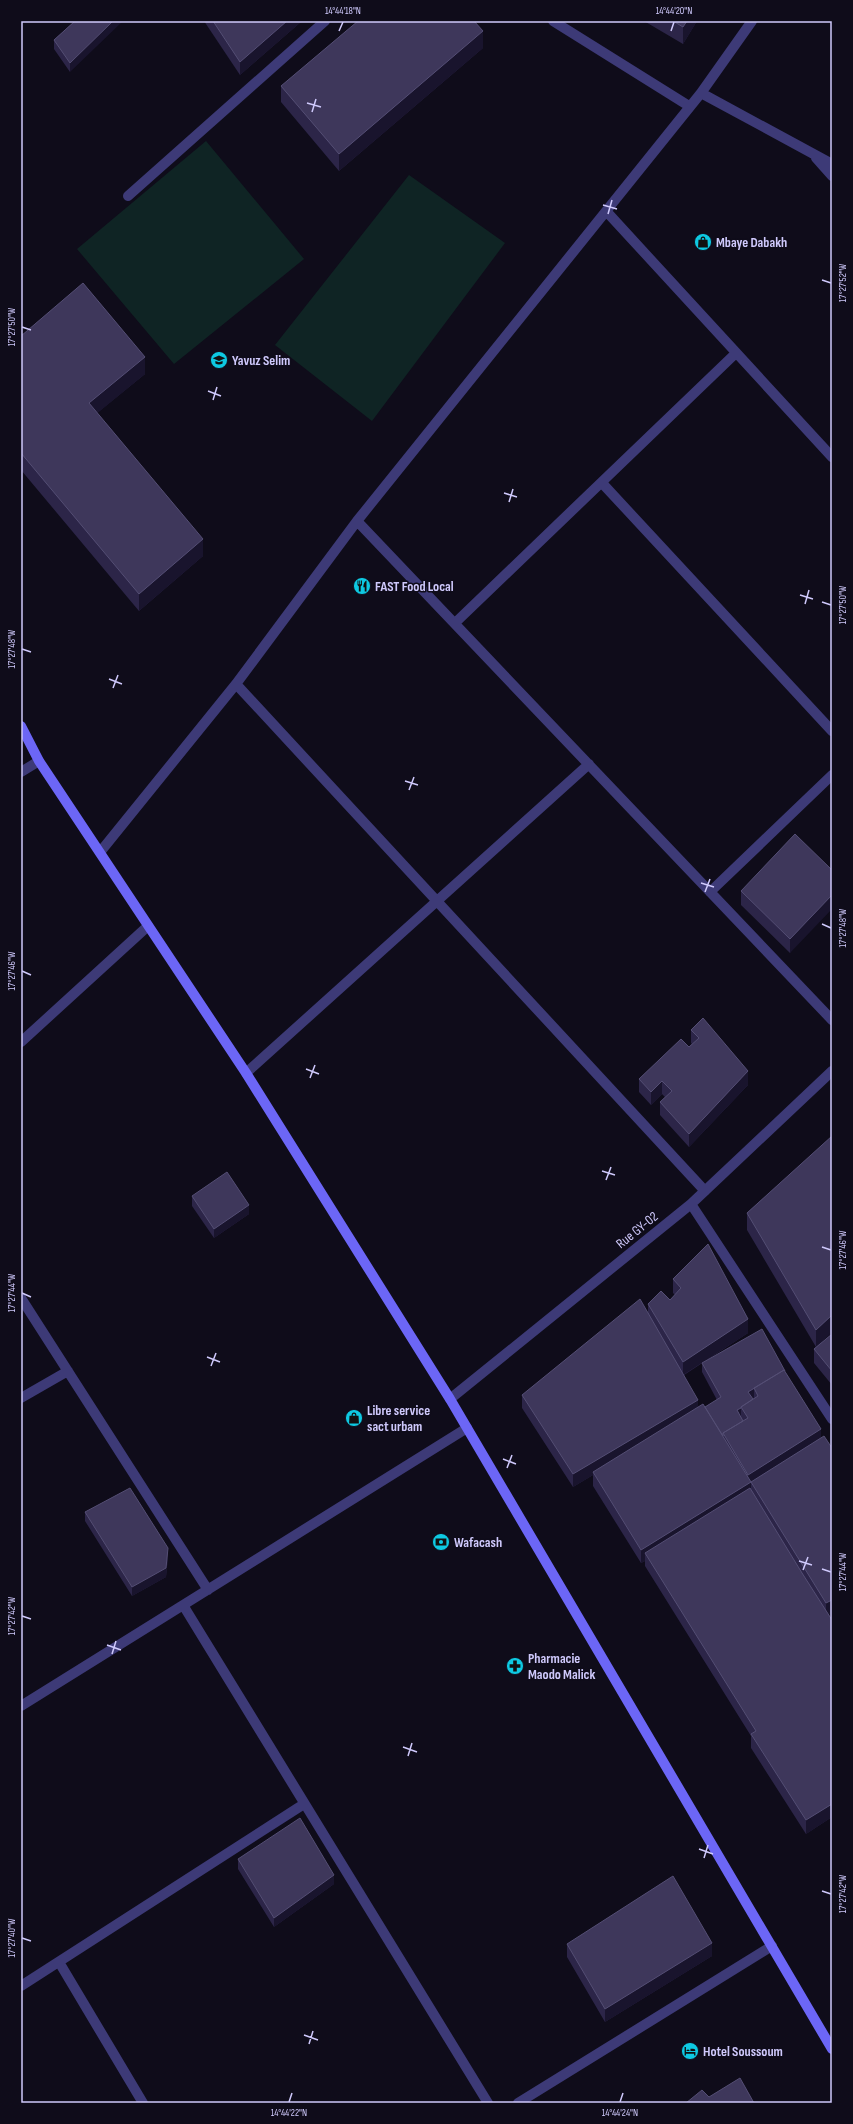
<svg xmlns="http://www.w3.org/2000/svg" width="853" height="2124" font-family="'Sofia Sans Condensed',sans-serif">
	<rect width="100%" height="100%" fill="#0f0c1a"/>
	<path fill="#0f2424" d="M206,141l98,118 -130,105 -97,-115z
		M409,175l96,68 -133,178 -97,-76z"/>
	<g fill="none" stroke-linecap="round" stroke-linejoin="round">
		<path stroke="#3d3a77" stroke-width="10" d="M128,196l197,-175"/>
		<path stroke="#3d3a77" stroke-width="10" d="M553,21l136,85
			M701,93l131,71
			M816,158l16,18
			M606,211l226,246
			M602,483l230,248
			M357,521l475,499
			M455,623l281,-270
			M236,684l469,507
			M21,772l18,-11
			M101,851l135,-167 121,-163 344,-428 51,-72
			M710,892l122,-117
			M21,1042l127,-116
			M246,1073l343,-309
			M691,1204l141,215
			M21,1298l187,292
			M21,1398l47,-27
			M450,1399l241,-195 141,-133
			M183,1605l305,498
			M21,1706l446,-278
			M59,1962l84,141
			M21,1986l283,-182
			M518,2103l254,-157"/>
		<path stroke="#6c66f6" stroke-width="10" d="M21,726l18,35 207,312 204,326 382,650"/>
	</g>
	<path fill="#2c2548" d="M75,21l-5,51 -16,-23v-9z
		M204,21h98l-62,54z
		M644,21h53l-14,23z
		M483,48l-144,123 -58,-69v-16z
		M21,336l124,38 -48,39 106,143 -64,55 -118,-141z
		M832,870l-42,83 -49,-48v-14z
		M691,1030l57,55 -59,62 -29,-32v-13l5,-5 -3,-3 -11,11 -12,-13v-13l50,-32 3,-3 -1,-1z
		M832,1125v207l-16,15 -69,-117v-17l84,-75v-12z
		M192,1196l57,18 -35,24 -22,-32z
		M673,1279l75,54 -64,42 14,32h7l12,-7 -15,-28v-9l83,9 36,66 8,177 3,5v197l-26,17 -55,-86v-12l-106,-170v-5l-4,2 -48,-77v-11l-20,12 -51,-79v-13l126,-82v-9l22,-4 5,-5 -2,-2z
		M832,1334v51l-18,-22v-14z
		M85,1512l83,45 -2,20 -34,19 -47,-75z
		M238,1859l96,25 -60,43 -36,-58z
		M567,1944l145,12 -107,66 -38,-65z"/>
	<path fill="#19142d" d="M113,21h10l-53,51v-9z
		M287,21h15l-62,54v-13z
		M687,21h10l-14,23v-17z
		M483,31v17l-144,123v-17z
		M145,357v17l-56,46v-17z
		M203,539v17l-64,55v-17z
		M832,895v14l-42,44v-14z
		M748,1071v14l-59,62v-13z
		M662,1081v13l-11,11v-13z
		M249,1205v9l-35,24v-9z
		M832,1315v17l-16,15v-17z
		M748,1319v14l-65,42v-13z
		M754,1389v9l-6,3v-9z
		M698,1400v13l-105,59v3l-20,12v-13z
		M741,1408v10l-4,-8z
		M821,1429v14l-70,39v13l-106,58v8l-4,2v-13l107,-66v-9z
		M168,1548v9l-2,20 -34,19v-9z
		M832,1600v13l-6,4v-14z
		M832,1804v13l-26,17v-14z
		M334,1875v9l-60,43v-9z
		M712,1943v13l-107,66v-13z"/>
	<path fill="#3e375b" stroke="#544e74" d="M75,21h38l-43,42 -16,-23z
		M213,21h74l-47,41z
		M358,21h116l9,10 -144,123 -58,-68z
		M673,21h14l-4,6z
		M83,283l62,74 -56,46 114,136 -64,55 -118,-141v-117z
		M795,834l37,36v25l-42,44 -49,-48z
		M703,1018l45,53 -59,63 -29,-32 12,-11 -10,-10 -11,11 -12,-13 42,-40 8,8 10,-9 -8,-8z
		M832,1136v179l-16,15 -69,-117z
		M227,1172l22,33 -35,24 -22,-33z
		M708,1244l40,75 -65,43 -35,-58 13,-13 9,9 11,-12 -8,-9z
		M640,1299l58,101 -125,74 -51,-79z
		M762,1329l23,42 -1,-1 -36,22 5,7 -12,8v1l-4,2 6,11 -20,12v3l-18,-29 16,-10 -19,-34z
		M832,1334v37l-18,-22z
		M784,1370l37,59 -73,46 -25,-42 25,-15 -7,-11 17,-11 -4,-8z
		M703,1404l48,78 73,-46 8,12v152l-6,3 -75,-121 -110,68 -48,-78z
		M130,1488l38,60 -2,20 -34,19 -47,-75z
		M750,1488l52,85 30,47v184l-26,16 -55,-86 5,-3 -111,-178z
		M300,1818l34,57 -60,43 -36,-59z
		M673,1876l39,67 -107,66 -38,-65z
		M740,2078l14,25h-68l16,-13 7,7z"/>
	<path fill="none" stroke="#cfc9fc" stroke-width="1.5" d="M339,31l4,-9M671,31l3,-9M307,103l14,4M312,112l4,-13M603,205l14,4M608,214l4,-14M822,280l9,3M22,327l9,3M208,391l13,5M213,400l4,-13M504,493l13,4M509,502l4,-13M800,595l13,4M822,602l9,3M805,604l4,-14M22,649l9,3M109,679l13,5M113,688l5,-13M405,781l13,4M409,790l5,-13M701,883l13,4M705,892l5,-13M822,924l9,4M22,971l9,4M306,1069l13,5M310,1078l5,-13M602,1171l13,4M606,1180l5,-13M822,1247l9,3M22,1293l9,4M207,1357l13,5M211,1366l5,-13M503,1459l13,5M507,1468l5,-13M799,1561l13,4M822,1569l9,3M803,1570l5,-13M22,1616l9,3M107,1645l14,5M112,1654l4,-13M403,1747l14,5M408,1756l4,-13M699,1849l14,5M704,1858l4,-13M822,1891l9,3M22,1938l9,3M304,2035l14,5M309,2044l4,-13M289,2102l3,-9M620,2102l3,-9"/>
	<defs>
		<g id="shop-disc" transform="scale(0.9)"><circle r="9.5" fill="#0ec9e2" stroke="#0f0c1a"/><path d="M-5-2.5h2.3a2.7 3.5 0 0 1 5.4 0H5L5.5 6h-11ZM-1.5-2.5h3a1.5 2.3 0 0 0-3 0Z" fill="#111"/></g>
		<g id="school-disc" transform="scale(0.9)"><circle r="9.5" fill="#0ec9e2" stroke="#0f0c1a"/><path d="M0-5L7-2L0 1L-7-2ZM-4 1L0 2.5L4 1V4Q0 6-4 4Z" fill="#111"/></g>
		<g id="restaurant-disc" transform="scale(0.9)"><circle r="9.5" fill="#0ec9e2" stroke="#0f0c1a"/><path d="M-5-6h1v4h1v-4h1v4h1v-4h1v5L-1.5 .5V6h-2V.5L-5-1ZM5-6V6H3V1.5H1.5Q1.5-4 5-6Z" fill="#111"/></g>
		<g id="bank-disc" transform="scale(0.9)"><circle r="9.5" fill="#0ec9e2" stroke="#0f0c1a"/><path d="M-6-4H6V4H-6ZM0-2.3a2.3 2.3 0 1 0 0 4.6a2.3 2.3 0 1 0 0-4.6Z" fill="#111"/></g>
		<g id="pharmacy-disc" transform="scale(0.9)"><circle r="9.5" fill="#0ec9e2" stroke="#0f0c1a"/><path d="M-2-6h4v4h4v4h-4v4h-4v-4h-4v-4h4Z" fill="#111"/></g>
		<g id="hotel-disc" transform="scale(0.9)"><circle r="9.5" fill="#0ec9e2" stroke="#0f0c1a"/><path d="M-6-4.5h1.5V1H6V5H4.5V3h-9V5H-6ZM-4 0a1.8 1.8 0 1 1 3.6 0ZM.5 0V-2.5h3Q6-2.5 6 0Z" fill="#111"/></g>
	</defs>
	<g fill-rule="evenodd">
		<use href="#shop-disc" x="703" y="242"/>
		<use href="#school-disc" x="219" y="360"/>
		<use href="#restaurant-disc" x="362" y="586"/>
		<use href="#shop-disc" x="354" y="1418"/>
		<use href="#bank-disc" x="441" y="1542"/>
		<use href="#pharmacy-disc" x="515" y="1666"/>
		<use href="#hotel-disc" x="690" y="2051"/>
	</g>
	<g text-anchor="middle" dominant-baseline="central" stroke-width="3" stroke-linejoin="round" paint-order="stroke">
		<g font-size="14" font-weight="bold" fill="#cfc9fc" stroke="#0f0c1a" text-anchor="start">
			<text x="716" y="242">Mbaye Dabakh</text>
			<text x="232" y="360">Yavuz Selim</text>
			<text x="375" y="586">FAST Food Local</text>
			<text x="367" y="1410">Libre service<tspan x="367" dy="16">sact urbam</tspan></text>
			<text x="454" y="1542">Wafacash</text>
			<text x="528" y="1658">Pharmacie<tspan x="528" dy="16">Maodo Malick</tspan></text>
			<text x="703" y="2051">Hotel Soussoum</text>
		</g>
		<g font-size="14" fill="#cfc9fc" stroke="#0f0c1a">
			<text transform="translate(637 1230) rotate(-39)">Rue GY-02</text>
		</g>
	</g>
	<rect width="853" height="2124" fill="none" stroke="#0f0c1a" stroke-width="44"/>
	<rect x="22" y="22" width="809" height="2080" fill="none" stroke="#cfc9fc" stroke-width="1.5"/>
	<g font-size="10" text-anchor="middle" fill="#cfc9fc">
		<text x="343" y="14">14°44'18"N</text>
		<text x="674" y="14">14°44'20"N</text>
		<text transform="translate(842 283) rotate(-90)" y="4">17°27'52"W</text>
		<text transform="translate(11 327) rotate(-90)" y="4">17°27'50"W</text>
		<text transform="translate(842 605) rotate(-90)" y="4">17°27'50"W</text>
		<text transform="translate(11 649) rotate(-90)" y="4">17°27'48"W</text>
		<text transform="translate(842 928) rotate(-90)" y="4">17°27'48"W</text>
		<text transform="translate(11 971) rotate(-90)" y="4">17°27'46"W</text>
		<text transform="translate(842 1250) rotate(-90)" y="4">17°27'46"W</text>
		<text transform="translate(11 1293) rotate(-90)" y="4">17°27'44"W</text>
		<text transform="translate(842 1572) rotate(-90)" y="4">17°27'44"W</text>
		<text transform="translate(11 1616) rotate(-90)" y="4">17°27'42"W</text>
		<text transform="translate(842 1894) rotate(-90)" y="4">17°27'42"W</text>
		<text transform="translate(11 1938) rotate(-90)" y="4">17°27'40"W</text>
		<text x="289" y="2116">14°44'22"N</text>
		<text x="620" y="2116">14°44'24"N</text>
	</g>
</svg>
